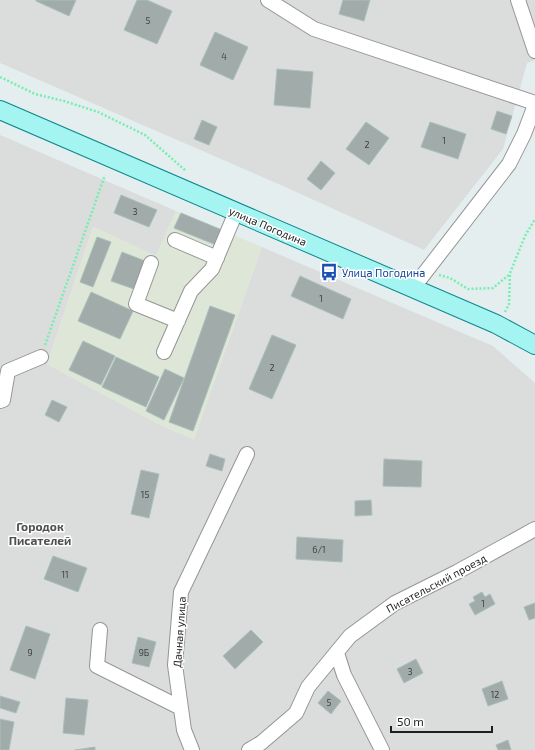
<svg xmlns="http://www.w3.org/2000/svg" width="535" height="750" font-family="'Exo 2',sans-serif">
	<rect width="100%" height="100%" fill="#e5eeee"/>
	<path fill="#dbdcdc" d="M0,0h535v60l-8,3 -24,86 -79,101 -141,-64 -283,-123z
		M0,135l176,76 -20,45 -63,-29 -46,137 117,63 30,12 68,-192 231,99 42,37v367h-535z"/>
	<path fill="#dee7d7" d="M176,211l86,36 -68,192 -30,-12 -117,-63 46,-137 63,29z"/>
	<path fill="#a1acaa" stroke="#a8bfbb" d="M36,0h40l-7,16 -33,-15z
		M137,0h10l25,11 -15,33 -33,-14z
		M343,0h27l-6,21 -25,-7z
		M215,32l33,15 -15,33 -33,-15z
		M277,69l36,3 -3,36 -36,-3z
		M497,111l15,5 -6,18 -15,-5z
		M202,120l15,7 -8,18 -15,-6z
		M366,122l23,16 -20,27 -23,-16z
		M430,122l36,12 -8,25 -37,-12z
		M321,161l14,12 -14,17 -14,-11z
		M121,195l36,15 -8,17 -35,-14z
		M181,213l41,17 -6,15 -42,-17z
		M97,237l14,5 -18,45 -13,-5z
		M122,252l23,9 -11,28 -23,-8z
		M300,276l51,23 -8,20 -52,-23z
		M91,292l42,19 -13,28 -42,-18z
		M210,306l25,9 -42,116 -24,-9z
		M272,335l24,10 -24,54 -23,-10z
		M83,341l32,15 -14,29 -32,-15z
		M116,357l43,20 -13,30 -44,-20z
		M165,369l19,9 -20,42 -18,-9z
		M52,400l15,7 -8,15 -14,-7z
		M210,454l15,5 -3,12 -16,-5z
		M384,459l38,2 -1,26 -38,-1z
		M141,470l18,4 -10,44 -18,-4z
		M371,500l1,15 -17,1v-15z
		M297,537l46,3 -1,22 -46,-3z
		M53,556l34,12 -9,24 -34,-13z
		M482,592l3,5 5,-3 5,10 -20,11 -6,-11 6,-3 -2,-4z
		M535,603v15l-6,2 -5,-13z
		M26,626l24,8 -15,45 -25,-9z
		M251,630l12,12 -28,27 -12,-13z
		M138,637l18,5 -7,25 -17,-4z
		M416,659l7,14 -19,10 -7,-14z
		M502,681l6,18 -20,7 -6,-17z
		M328,691l13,10 -10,13 -13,-11z
		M0,696l20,6 -4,11 -16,-5z
		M66,698l22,2 -4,35 -21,-2z
		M0,719l14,3 -5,28h-9z
		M508,740l3,10h-13l-2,-5z
		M95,747v3h-20z"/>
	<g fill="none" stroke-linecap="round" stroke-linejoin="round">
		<g stroke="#959595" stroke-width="16">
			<path id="minor" d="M268,0l46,29 221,74
				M518,0l17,51
				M175,240l42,18
				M151,263l-15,41 42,17
				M413,288l96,-124 15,-30 11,-29
				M164,352l27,-61 21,-22 24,-57
				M0,401l3,-1 5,-29 33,-14
				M100,630l-3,36 84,42
				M337,653l7,22 38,75
				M192,750l-8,-20 -9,-65 6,-73 66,-138
				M249,750l12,-7 35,-30 12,-26 42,-51 45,-33 62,-31 78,-43"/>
		</g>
		<g stroke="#0b858d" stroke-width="20">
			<path id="major" d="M0,110l496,214 39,21"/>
		</g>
		<path stroke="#75efb1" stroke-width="2.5" stroke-dasharray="2 2" stroke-linecap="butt" d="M0,77l35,17 29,7 34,11 47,23 41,36
			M439,275l11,3 18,11 25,-1 17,-14
			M505,312l4,-8 1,-31 15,-37 10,-17
			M45,345l60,-170"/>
		<use href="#minor" stroke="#fff" stroke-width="14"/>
		<use href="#major" stroke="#a4f5f1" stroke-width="18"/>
	</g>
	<defs>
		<g id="bus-bare" transform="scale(1.38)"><path d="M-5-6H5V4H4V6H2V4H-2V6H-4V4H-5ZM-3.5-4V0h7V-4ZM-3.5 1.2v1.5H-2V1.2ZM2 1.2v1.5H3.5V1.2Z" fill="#1a4fb4" stroke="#fff" stroke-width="2.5" paint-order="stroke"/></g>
	</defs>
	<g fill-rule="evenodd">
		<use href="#bus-bare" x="329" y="272"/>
	</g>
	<g text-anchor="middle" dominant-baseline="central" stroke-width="3" stroke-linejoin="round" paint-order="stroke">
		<g font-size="9" fill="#3f4241">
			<text x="148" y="20">5</text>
			<text x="224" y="56">4</text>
			<text x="444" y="140">1</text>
			<text x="367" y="144">2</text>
			<text x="135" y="211">3</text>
			<text x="321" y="298">1</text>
			<text x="272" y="367">2</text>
			<text x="145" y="494">15</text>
			<text x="319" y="549">6/1</text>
			<text x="65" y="574">11</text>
			<text x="483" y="603">1</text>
			<text x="30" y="652">9</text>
			<text x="144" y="652">9Б</text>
			<text x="410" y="671">3</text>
			<text x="495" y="694">12</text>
			<text x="329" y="702">5</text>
		</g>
		<g font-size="11" fill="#1e1e1e" stroke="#fff">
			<text transform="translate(268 226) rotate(23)">улица Погодина</text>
			<text transform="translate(436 583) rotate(-28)">Писательский проезд</text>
			<text transform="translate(179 632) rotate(-86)">Дачная улица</text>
		</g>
		<g font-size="11" fill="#164399" stroke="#fff" text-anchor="start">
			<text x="342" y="272">Улица Погодина</text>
		</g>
		<g font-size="12" font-weight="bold" fill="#515151" stroke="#fff">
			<text x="40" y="526">Городок<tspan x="40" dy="14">Писателей</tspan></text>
		</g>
	</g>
	<path d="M391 726v6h101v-6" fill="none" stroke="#1e1e1e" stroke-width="2"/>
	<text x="397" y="726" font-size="12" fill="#1e1e1e" stroke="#ffffff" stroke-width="3" paint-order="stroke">50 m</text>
</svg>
